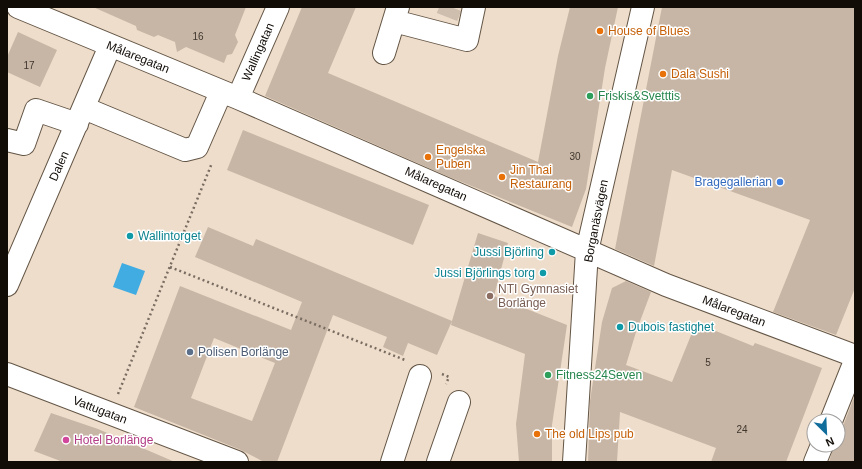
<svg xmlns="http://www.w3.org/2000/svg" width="862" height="469" font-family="Helvetica,sans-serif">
	<rect width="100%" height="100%" fill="#efddcb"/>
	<path fill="#41ace1" d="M122,263l23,8 -9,24 -23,-8z"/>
	<path fill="#c7b6a5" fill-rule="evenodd" d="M93,7h153l-11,28 3,7 -6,12 -5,1 -3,8 -38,-16 -9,5 -2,-10 -17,-7 -4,2 -17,-7 -1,-4z
		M302,7h54l-28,66 210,89 20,-106 12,-49h48l-13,61 -19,121 -14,38 -125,-51 -182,-80z
		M662,7h193v281l-19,47 -63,-23 37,-92 -138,-50 -18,96 -39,-17z
		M18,32l39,18 -17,37 -33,-15v-15z
		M243,130l186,75 -16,40 -186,-75z
		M208,227l45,19 3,-7 196,82 26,-88 30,10 -14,53 73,29 -15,100v37h-33l-3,-38 9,-70 -74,-29 1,-4 -15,34 -29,-12 -5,13 -20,-9 4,-10 -54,-22 -56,147h-13l-23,-12 -107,-43 46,-121 111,44 11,-28 -107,-45zM214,338l61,25 -23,58 -61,-23z
		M626,281l25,11 -15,40 -10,33 46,17 24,-59 57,23 2,-3 67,25 -36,94h-75l5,-14 -96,-36 -3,50h-29l2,-61 12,-79 10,-34z
		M855,395v67h-26l5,-17h4v-14l5,-5z
		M51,413l47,16 77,33h-112l-29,-11z"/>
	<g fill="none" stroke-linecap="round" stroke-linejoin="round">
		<path stroke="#cebeae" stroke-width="22" stroke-dasharray="22 11" stroke-linecap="butt" d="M447,17l4,-10"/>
		<g stroke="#635545" stroke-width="24">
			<path id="minor" d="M18,7l220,91 428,187 189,71
				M394,21l73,19 7,-33
				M384,53l14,-46
				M238,98l40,-91
				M84,108l101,42 12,-3 24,-55
				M7,140l17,4 12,-34 41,14
				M7,285l103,-239
				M7,374l230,88
				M831,421l24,-60
				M392,462l28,-86
				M438,462l21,-60
				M574,462l13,-211 56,-244
				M815,462l7,-17"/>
		</g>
		<path stroke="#796d62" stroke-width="2.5" stroke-dasharray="2 3" stroke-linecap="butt" d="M170,267l235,93
			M442,374l7,3 -3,7
			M118,394l94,-231"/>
		<use href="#minor" stroke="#fff" stroke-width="22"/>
	</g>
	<g fill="#e8710a" stroke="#fff" stroke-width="1.5">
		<circle cx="600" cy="31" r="4"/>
		<circle cx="663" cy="74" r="4"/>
		<circle cx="428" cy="157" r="4"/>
		<circle cx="502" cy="177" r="4"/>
		<circle cx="537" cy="434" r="4"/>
	</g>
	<g fill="#2e9e5b" stroke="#fff" stroke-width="1.5">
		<circle cx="590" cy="96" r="4"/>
		<circle cx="548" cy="375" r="4"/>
	</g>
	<circle fill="#3f7fe0" stroke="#fff" stroke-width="1.5" cx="780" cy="182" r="4"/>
	<g fill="#0f9aa8" stroke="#fff" stroke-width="1.5">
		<circle cx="130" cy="236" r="4"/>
		<circle cx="552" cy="252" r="4"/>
		<circle cx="543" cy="273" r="4"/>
		<circle cx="620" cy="327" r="4"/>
	</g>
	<circle fill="#8d6e63" stroke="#fff" stroke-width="1.5" cx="490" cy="296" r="4"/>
	<circle fill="#5c6f8a" stroke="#fff" stroke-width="1.5" cx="190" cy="352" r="4"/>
	<circle fill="#d1479c" stroke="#fff" stroke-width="1.5" cx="66" cy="440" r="4"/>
	<g text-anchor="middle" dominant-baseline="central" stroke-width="3" stroke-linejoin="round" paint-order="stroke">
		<g font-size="10" fill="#3f362e">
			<text x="198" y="36">16</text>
			<text x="29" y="65">17</text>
			<text x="575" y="156">30</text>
			<text x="708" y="362">5</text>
			<text x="742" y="429">24</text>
		</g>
		<g font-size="12" fill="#c56008" stroke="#fff" text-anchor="start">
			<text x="608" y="31">House of Blues</text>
			<text x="671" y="74">Dala Sushi</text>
			<text x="436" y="150">Engelska<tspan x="436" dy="14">Puben</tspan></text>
			<text x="510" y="170">Jin Thai<tspan x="510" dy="14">Restaurang</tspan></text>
			<text x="545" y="434">The old Lips pub</text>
		</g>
		<g font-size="12" fill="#120c07" stroke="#fff">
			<text transform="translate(258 52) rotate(-66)">Wallingatan</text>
			<text transform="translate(138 57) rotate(22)">Målaregatan</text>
			<text transform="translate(59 166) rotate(-66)">Dalen</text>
			<text transform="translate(436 184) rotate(24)">Målaregatan</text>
			<text transform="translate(596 221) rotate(-79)">Borganäsvägen</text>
			<text transform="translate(734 311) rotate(21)">Målaregatan</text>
			<text transform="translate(100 410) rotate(21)">Vattugatan</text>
		</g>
		<g font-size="12" fill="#27864d" stroke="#fff" text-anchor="start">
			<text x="598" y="96">Friskis&amp;Svetttis</text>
			<text x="556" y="375">Fitness24Seven</text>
		</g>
		<g font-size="12" fill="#366cbe" stroke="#fff" text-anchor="end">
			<text x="772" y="182">Bragegallerian</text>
		</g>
		<g font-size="12" fill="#0d838f" stroke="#fff" text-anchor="start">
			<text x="138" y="236">Wallintorget</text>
			<text x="544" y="252" text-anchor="end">Jussi Björling</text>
			<text x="535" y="273" text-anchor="end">Jussi Björlings torg</text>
			<text x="628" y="327">Dubois fastighet</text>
		</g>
		<g font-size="12" fill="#785e54" stroke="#fff" text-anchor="start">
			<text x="498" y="289">NTI Gymnasiet<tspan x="498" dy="14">Borlänge</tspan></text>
		</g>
		<g font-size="12" fill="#4e5e75" stroke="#fff" text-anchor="start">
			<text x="198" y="352">Polisen Borlänge</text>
		</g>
		<g font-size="12" fill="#b23c85" stroke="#fff" text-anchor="start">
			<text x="74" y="440">Hotel Borlänge</text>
		</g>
	</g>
	<rect width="862" height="469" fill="none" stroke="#120c07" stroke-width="16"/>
	<g transform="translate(826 433) rotate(156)"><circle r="19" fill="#ffffff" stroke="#a09e9c"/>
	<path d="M0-3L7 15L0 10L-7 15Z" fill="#116d9c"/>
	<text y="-6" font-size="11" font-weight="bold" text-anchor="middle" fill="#120c07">N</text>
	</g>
</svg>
